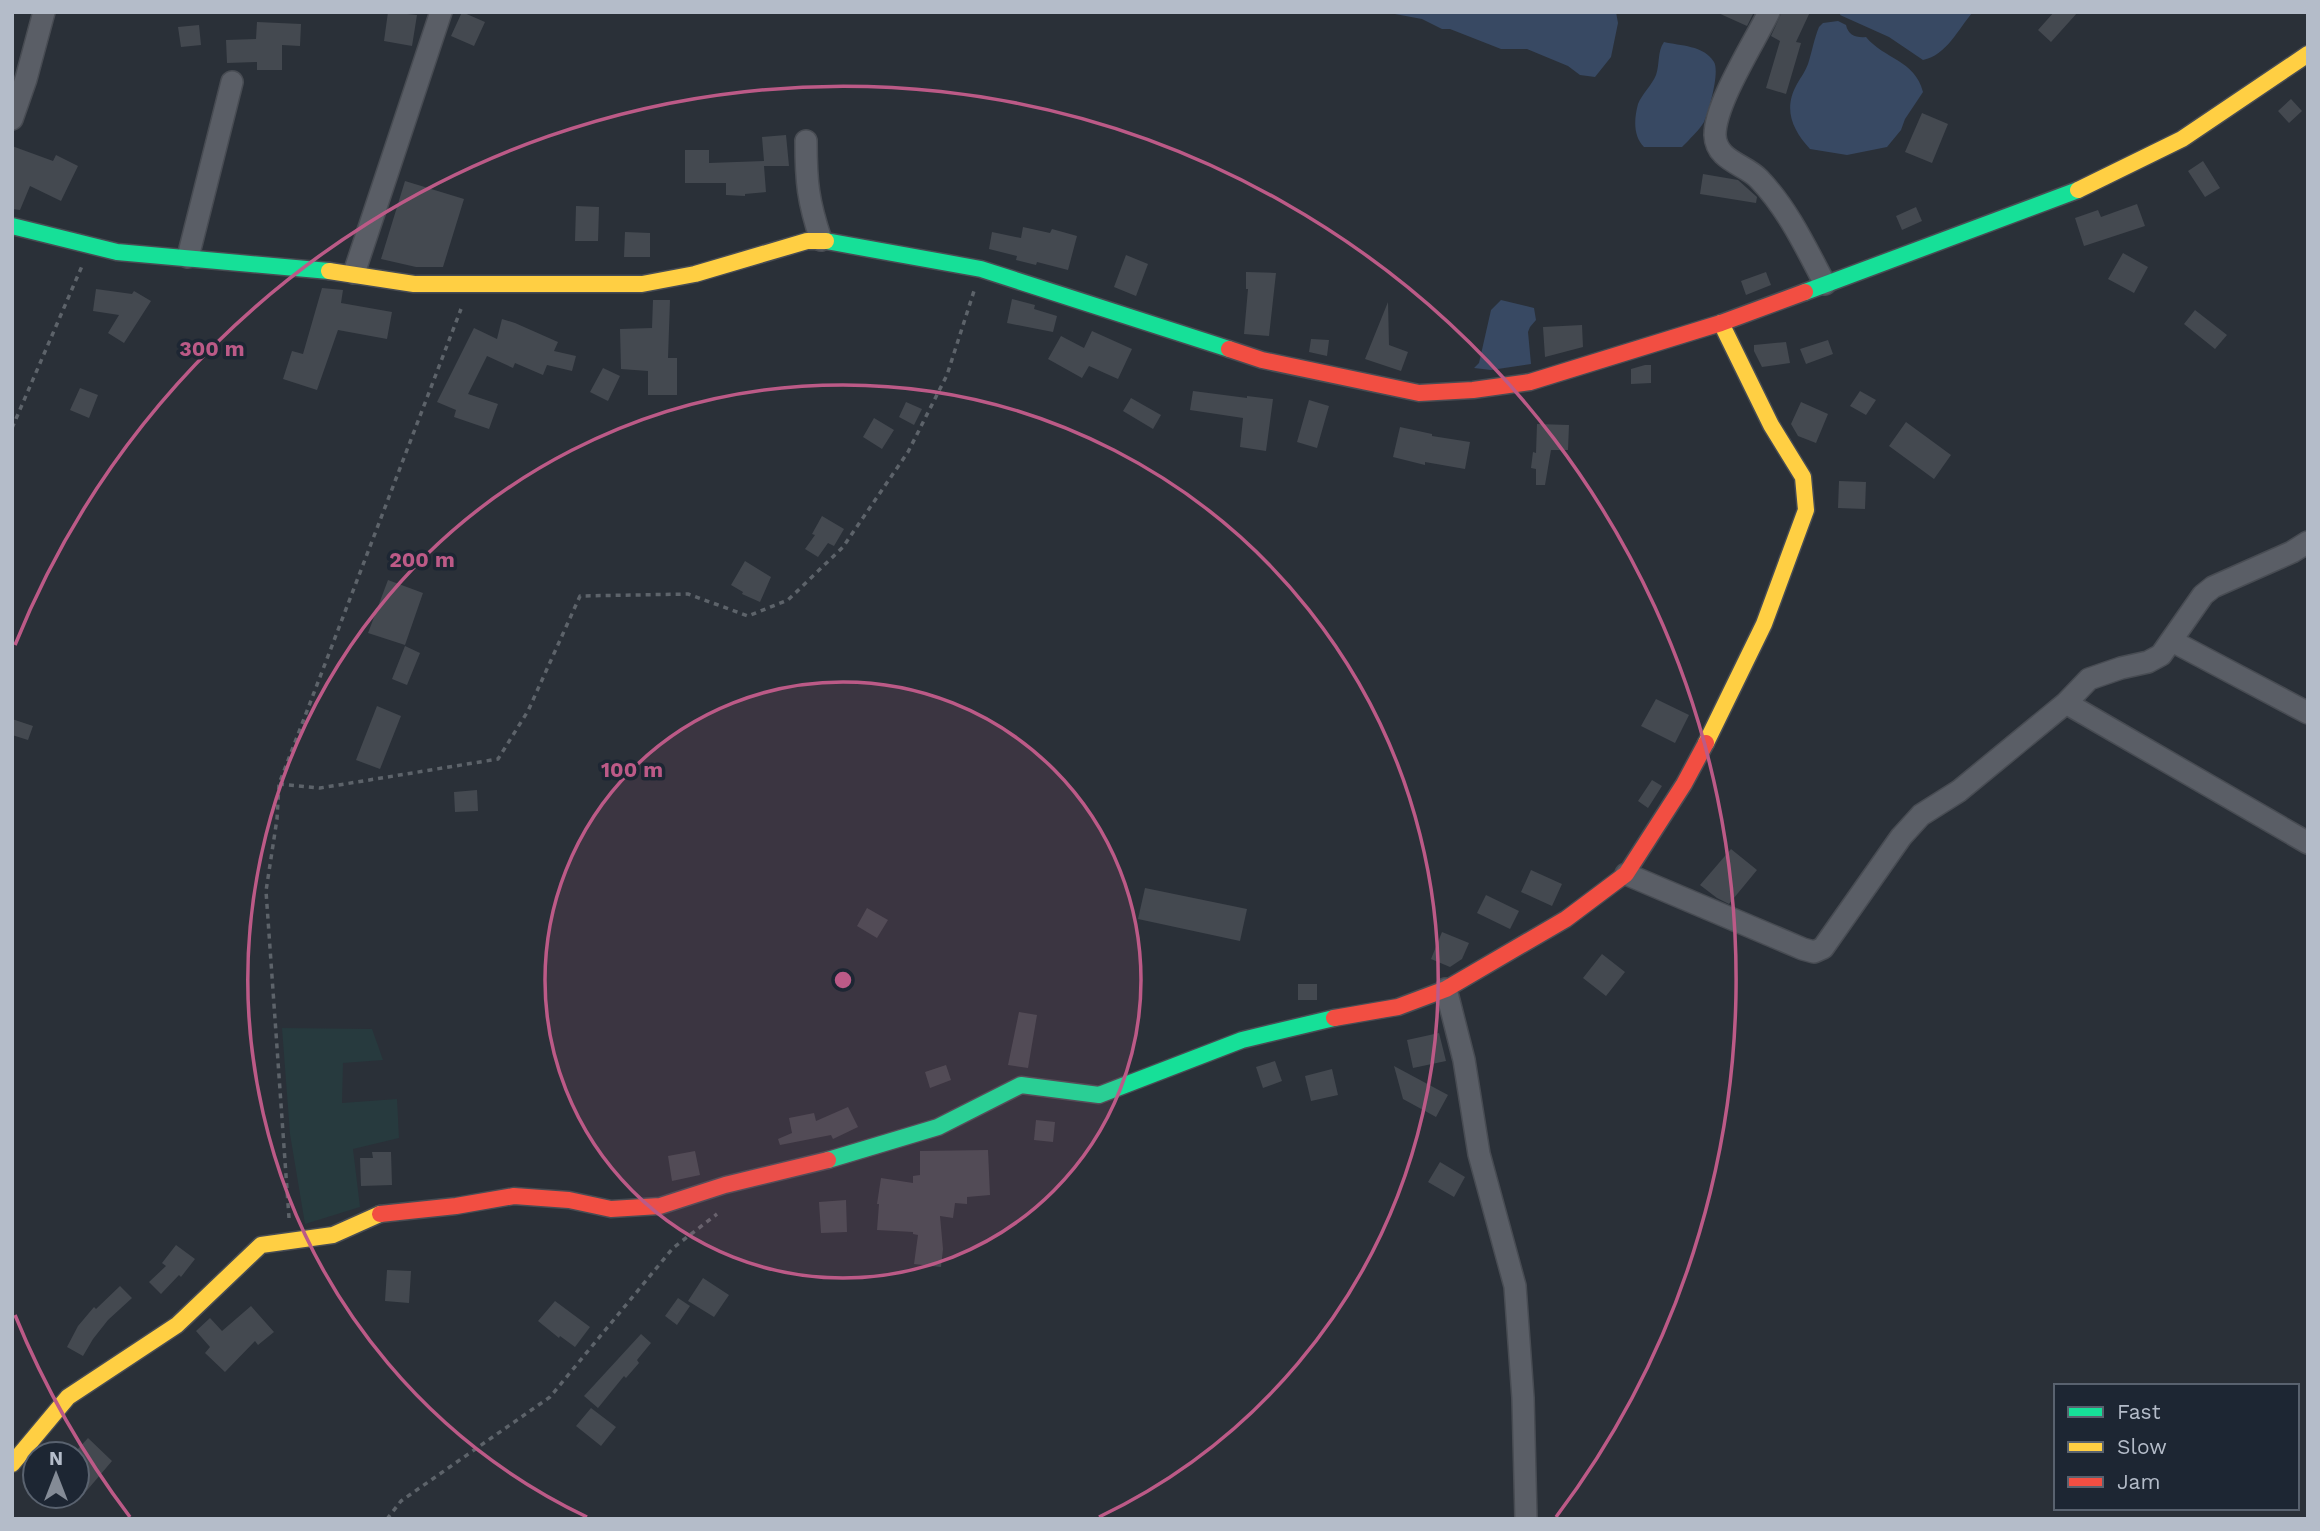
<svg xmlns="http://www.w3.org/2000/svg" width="2320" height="1531" font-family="'Work Sans',sans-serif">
	<rect width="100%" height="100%" fill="#2a3038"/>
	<path fill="#273a3e" d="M282,1028l90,1 11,31 -40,3 -1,40 55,-4 2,39 -46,11 7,58 -55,17 -15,-90z"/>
	<path fill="#384963" d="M1384,12h232l2,11 -7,34 -16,20 -15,-2 -12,-9 -41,-17h-26l-51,-20h-8l-20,-10z
		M1841,12h132c-15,17 -26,43 -50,48l-34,-23 -49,-22z
		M1838,21l8,4c2,10 10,13 20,12 18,22 49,23 57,55l-18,27 -4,11 -14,17 -40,8 -37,-6c-18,-20 -27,-40 -13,-65 4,-7 8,-12 11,-20 4,-12 6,-25 11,-37l4,-4z
		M1664,42c16,4 40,3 50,20 6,10 -5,49 -10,60 -4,7 -15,18 -22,25h-38c-11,-11 -10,-28 -6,-43 4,-10 14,-19 18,-29 4,-11 1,-23 8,-33z
		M1501,300l33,8 2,12 -6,7 -2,5 3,32 -40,6 -17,-2 5,-5 12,-53z"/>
	<path fill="#444950" d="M388,12l29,3 -5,31 -28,-5z
		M462,12l23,10 -11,24 -23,-10z
		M1716,12h38l-7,14z
		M1782,12h28l-14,30 5,1 -15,51 -20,-6 14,-47 -9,-5z
		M2054,12h24l-27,30 -13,-12z
		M257,22l44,2 -1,22 -18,-1v25h-25v-8l-30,1 -1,-23 30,-1z
		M199,25l2,20 -20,2 -3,-20z
		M2291,99l11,12 -13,12 -11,-12z
		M1922,113l26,11 -16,39 -27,-11z
		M786,135l3,31h-25l2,26 -21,2v2l-19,-1v-12h-41v-33h24v13l55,-2 -2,-24z
		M12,146l41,15 3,-6 22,11 -17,35 -31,-15 -10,24 -8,-1z
		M2203,161l17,27 -15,9 -17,-26z
		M1703,174l35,6 19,17 -1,6 -56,-9z
		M405,181l59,18 -21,68h-27l-35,-8z
		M2137,204l8,22 -61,20 -9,-28 23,-8 3,7z
		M576,206l23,1 -1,34h-23z
		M1916,207l6,14 -20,9 -6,-14z
		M1023,227l27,6 2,-4 25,7 -9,34 -31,-8 -1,3 -20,-5 1,-4 -28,-7 3,-17 29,6z
		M625,232l25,1v24h-26z
		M2123,253l25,14 -14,26 -26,-14z
		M1126,255l22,9 -12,32 -22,-9z
		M1246,272l30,1 -7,63 -25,-2 4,-45h-2z
		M1766,272l5,13 -25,10 -5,-14z
		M322,288l21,2 -2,13 51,9 -5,27 -49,-9 -21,60 -34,-11 9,-28 11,3z
		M96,289l36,5 2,-3 17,10 -27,42 -16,-10 11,-18 -26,-4z
		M1012,299l23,6 -1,4 23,7 -4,16 -46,-9z
		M653,300h17l-2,58h9v37h-29v-24l-27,-2 -1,-40 32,-1z
		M1388,302l1,43 19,7 -7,19 -36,-12z
		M2195,310l32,25 -12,14 -31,-25z
		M502,319l13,4 43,19 -4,9 22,5 -4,15 -25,-6 -4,10 -28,-12 -2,5 -26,-12 -19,38 30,10 -9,25 -35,-12 2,-7 -19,-8 37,-74 23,11z
		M1582,325l1,22 -38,10 -2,-30z
		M1092,331l40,18 -14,30 -29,-13 -7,12 -34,-19 13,-23 23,12z
		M1311,339l18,1 -2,16 -18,-4z
		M1828,340l5,14 -27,10 -6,-15z
		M1786,342l4,21 -28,4 -8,-16v-6z
		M1645,365h6v18l-20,1v-15z
		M603,368l17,8 -12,25 -18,-9z
		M80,388l18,7 -9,23 -19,-8z
		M1193,391l54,7v-2l26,3 -7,52 -26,-4 3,-29 -53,-8z
		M1860,391l16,9 -10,15 -16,-9z
		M1131,398l30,17 -8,14 -30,-18z
		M1309,400l20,6 -12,42 -20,-6z
		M906,402l16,7 -8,16 -15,-8z
		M1801,402l27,12 -12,29 -18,-7 -7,-12z
		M874,418l20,12 -12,19 -19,-12z
		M1906,422l45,33 -17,24 -45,-33z
		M1537,424l32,1 -1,25h-17l-6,35h-9v-16l-5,-1 2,-16 3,1z
		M1400,427l32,7v2l38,6 -5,27 -40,-7v3l-32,-8z
		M1839,481l27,1 -1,27 -27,-1z
		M822,516l22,13 -10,17 -6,-3 -10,14 -13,-8 10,-14 -3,-1z
		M745,561l26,16 -11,25 -18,-8 1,-2 -12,-7z
		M388,580l35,13 -18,52 -37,-12z
		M405,646l15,7 -13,32 -15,-6z
		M1656,699l33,16 -14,28 -34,-17z
		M377,706l24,10 -21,53 -24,-9z
		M12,719l21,7 -5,14 -16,-5z
		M1652,780l10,6 -14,22 -10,-7z
		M477,790l1,21 -23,1 -1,-20z
		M1731,849l26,21 -28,34 -12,-6 -17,-13z
		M1531,870l31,14 -10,22 -31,-14z
		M1145,888l102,21 -7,32 -102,-22z
		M1486,895l33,16 -9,18 -33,-16z
		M867,908l21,12 -11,18 -20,-12z
		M1442,932l27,11 -7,16 -12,8 -19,-8z
		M1602,954l23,18 -19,24 -23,-18z
		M1298,984h19v16h-19z
		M1019,1012l18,3 -9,53 -20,-3z
		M1439,1033l7,28 -33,7 -6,-28z
		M1275,1061l7,20 -19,7 -7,-21z
		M946,1065l5,15 -21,8 -5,-16z
		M1394,1066l54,29 -12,22 -33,-18z
		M1332,1069l6,26 -27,6 -6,-25z
		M848,1107l10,20 -25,12 -2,-4 -51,10 -2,-6 14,-6 -3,-15 25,-5 2,8z
		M1036,1120l19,2 -2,20 -19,-2z
		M988,1150l2,45 -23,2v7l-12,-1 -2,15 -13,-2 3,33 -2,18 -27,-3 4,-29 -5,-1v-2l-36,-2 2,-26h-2l4,-26 32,5v-7l7,-1v-24z
		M695,1151l5,24 -28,6 -4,-25z
		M372,1152h19l1,33 -31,1 -1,-28h13z
		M1440,1162l25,15 -11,20 -26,-15z
		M846,1200l1,32 -26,1 -2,-31z
		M176,1245l19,14 -14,18 -2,-2 -18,19 -12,-12 17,-16 -4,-3z
		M387,1270l24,1 -2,32 -24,-2z
		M703,1278l26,17 -15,22 -26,-16z
		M120,1286l12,12 -24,22 -15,19 -10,17 -16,-9 11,-21 16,-19 2,2z
		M678,1298l12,8 -13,19 -12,-9z
		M555,1301l35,26 -15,20 -15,-11 -1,2 -21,-17z
		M251,1306l23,26 -16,13 -3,-4 -30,31 -20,-19 5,-6 -14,-16 14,-13 12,13z
		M641,1334l10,9 -14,17 2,3 -13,15 -2,-2 -26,32 -14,-12z
		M591,1408l25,19 -15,19 -25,-20z
		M88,1438l24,23 -35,41v-52z"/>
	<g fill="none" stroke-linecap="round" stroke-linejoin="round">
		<g stroke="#484c53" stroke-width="24">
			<path id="street" d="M1769,12c-15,31 -54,91 -54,123 1,26 30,29 44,44 29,30 47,69 66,105
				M12,119l14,-40 18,-67
				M806,141c0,41 2,60 15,99
				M188,257l44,-175
				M354,273l87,-261
				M2172,641l136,72
				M2066,703l242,140
				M1626,874l177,75 11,3 9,-4 78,-111 20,-22 38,-24 107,-88 23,-24 32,-11 27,-6 13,-7 42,-60 10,-8 79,-35 16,-10
				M1446,989l18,71 15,94 36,132 8,112 3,121"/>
		</g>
		<g stroke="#484c53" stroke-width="19">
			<path id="fast" d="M12,226l105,26 212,19
				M826,241l155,28 248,80
				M1805,292l273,-102
				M828,1160l110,-33 83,-42 78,10 143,-55 92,-22"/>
		</g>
		<g stroke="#484c53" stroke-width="19">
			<path id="slow" d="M2078,190l104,-51 126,-85
				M329,271l85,13h228l53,-10 112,-33h19
				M1706,743l58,-119 42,-114 -3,-33 -32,-52 -50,-102
				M12,1464l56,-67 109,-72 84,-80 72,-10 47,-21"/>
		</g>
		<g stroke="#484c53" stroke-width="19">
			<path id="jam" d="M1229,349l33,11 157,33 54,-3 57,-8 191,-59 84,-31
				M1334,1018l64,-11 48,-18 120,-70 60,-45 58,-90 22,-41
				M380,1214l76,-8 58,-10 55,4 42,9 49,-3 65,-21 103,-25"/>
		</g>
		<path stroke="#5d636a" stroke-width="3.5" stroke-dasharray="5 5" stroke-linecap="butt" d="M12,428l70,-162
			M279,784l41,4 178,-29 30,-48 52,-115 108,-2 60,22 40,-16 55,-53 65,-95 39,-77 27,-84
			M289,1218l-23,-327 11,-72 2,-35 182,-475
			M387,1519l14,-18 149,-104 123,-149 44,-34"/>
		<use href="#street" stroke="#5a5e66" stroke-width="21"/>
		<use href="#fast" stroke="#16e098" stroke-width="16"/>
		<use href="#slow" stroke="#ffcf43" stroke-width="16"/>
		<use href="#jam" stroke="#f24e42" stroke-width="16"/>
	</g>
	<circle cx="843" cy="980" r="298" fill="#bc5a87" fill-opacity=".12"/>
	<g fill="none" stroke="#bc5a87" stroke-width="3.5">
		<circle cx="843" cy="980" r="298"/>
		<path d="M587 1517A595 595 0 1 1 1099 1517"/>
		<path d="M130 1517A893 893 0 0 1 15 1315M15 645A893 893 0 1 1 1556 1517"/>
	</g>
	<circle cx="843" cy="980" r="10" fill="#bc5a87" stroke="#1d2633" stroke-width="3.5"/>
	<g font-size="21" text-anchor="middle" font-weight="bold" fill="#bc5a87" stroke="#1d2633" stroke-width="7" stroke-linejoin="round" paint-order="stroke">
		<text x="212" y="356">300 m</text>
		<text x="422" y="567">200 m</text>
		<text x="632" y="777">100 m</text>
	</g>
	<rect width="2320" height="1531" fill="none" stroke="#b4bcc9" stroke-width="28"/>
	<rect x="2054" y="1384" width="245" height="126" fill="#1d2633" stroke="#59626f" stroke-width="2"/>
	<rect x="2068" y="1407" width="35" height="10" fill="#16e098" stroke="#59626f" stroke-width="2"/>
	<text x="2117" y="1419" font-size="21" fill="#b4bcc9">Fast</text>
	<rect x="2068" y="1442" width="35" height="10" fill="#ffcf43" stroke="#59626f" stroke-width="2"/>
	<text x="2117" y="1454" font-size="21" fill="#b4bcc9">Slow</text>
	<rect x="2068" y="1477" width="35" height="10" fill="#f24e42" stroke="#59626f" stroke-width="2"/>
	<text x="2117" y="1489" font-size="21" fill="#b4bcc9">Jam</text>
	<g transform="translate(56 1475)"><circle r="33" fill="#1d2633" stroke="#59626f" stroke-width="2"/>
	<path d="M0-5L12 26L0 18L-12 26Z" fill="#848b96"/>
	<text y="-10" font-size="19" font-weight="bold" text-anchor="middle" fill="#b4bcc9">N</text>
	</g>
</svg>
